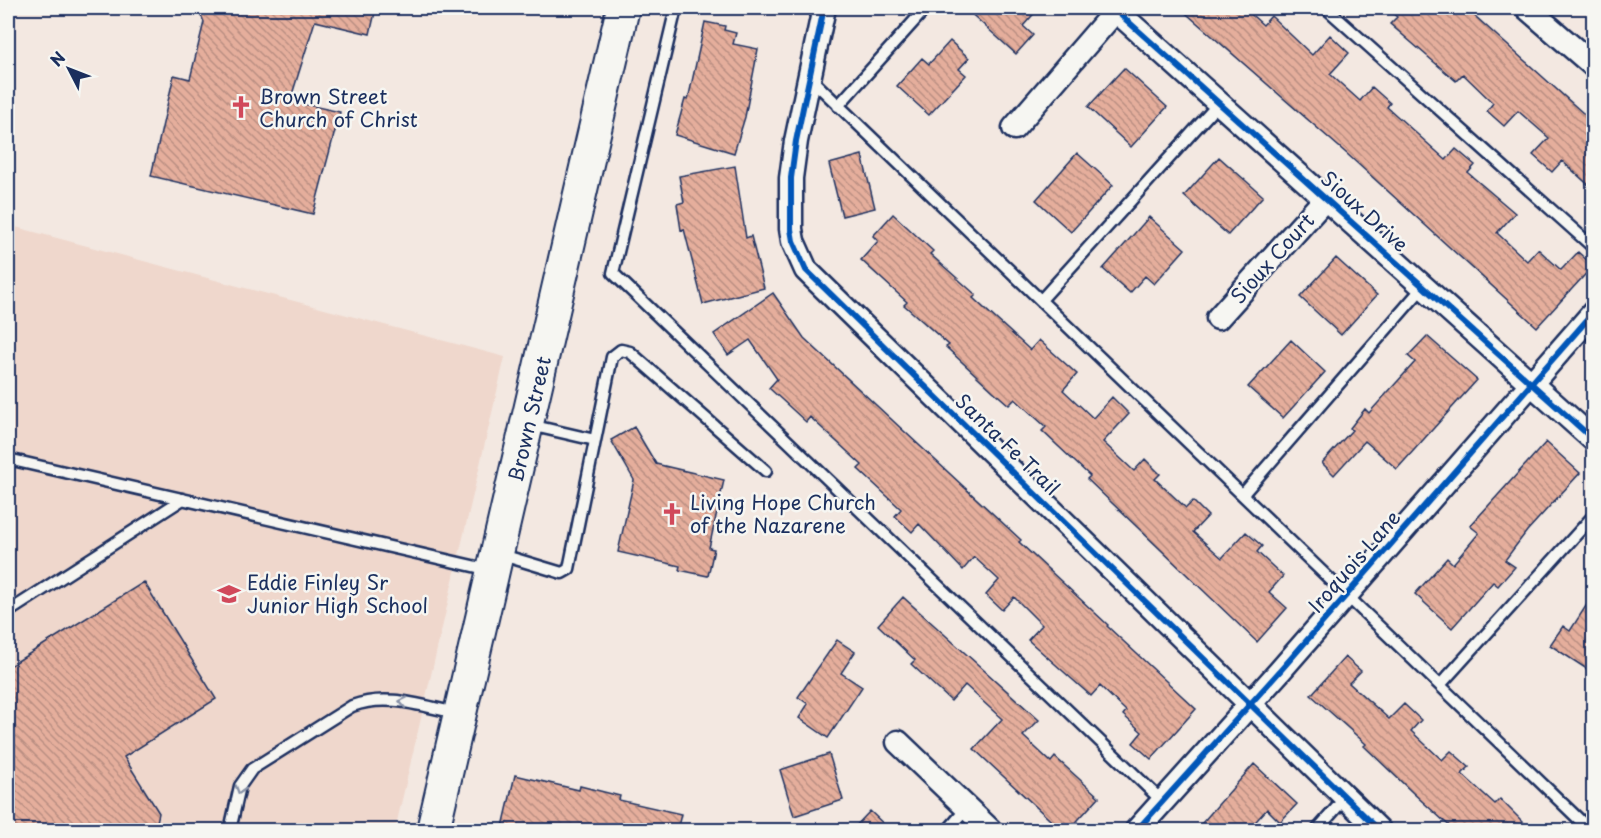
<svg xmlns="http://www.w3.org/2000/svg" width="1601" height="838" font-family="'Playpen Sans',sans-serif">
	<defs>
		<pattern id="building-back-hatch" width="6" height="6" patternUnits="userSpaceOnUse" patternTransform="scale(1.5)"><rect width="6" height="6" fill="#e5ae9c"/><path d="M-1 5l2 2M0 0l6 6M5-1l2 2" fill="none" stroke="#b98e82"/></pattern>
	</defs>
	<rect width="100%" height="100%" fill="#f3e8e1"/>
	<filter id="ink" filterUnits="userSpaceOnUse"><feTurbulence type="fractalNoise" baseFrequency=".0167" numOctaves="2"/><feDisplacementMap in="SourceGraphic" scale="12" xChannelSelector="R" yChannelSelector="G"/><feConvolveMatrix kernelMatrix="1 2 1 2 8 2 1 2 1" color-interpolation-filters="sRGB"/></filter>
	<g filter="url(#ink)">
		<path fill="#efd7cc" d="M8,225l497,132 -110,473h-387z"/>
		<path fill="url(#building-back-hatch)" stroke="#1b2f5e" stroke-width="1.5" d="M198,8h178l-6,26 -55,-13 -25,80 50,11 -27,102 -162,-38 23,-101 16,4 14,-57z
			M965,8h74l-16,18 10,9 -17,19z
			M1180,8h64l19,17 8,-9 41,39 18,-20 19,18 -19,21 30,27 12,-14 18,16 -3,4 59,53 10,-11 19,16 -7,8 47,40 -18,20 30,28 11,-12 23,21 17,-18 15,14 -56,61 -191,-174z
			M1387,8h79l127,114v67l-31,-28 -10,11 -19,-17 16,-17 -31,-27 -14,15 -17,-15 6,-8 -30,-29 -7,7 -66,-57 7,-7z
			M705,22l20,4 -1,4 12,3 -3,11 25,5 -13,68 -11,36 -59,-18 10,-36 3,1z
			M950,41l19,17 -10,11 7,6 -37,40 -32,-29 25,-28 7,6z
			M1124,68l43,39 -36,40 -43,-40z
			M1077,153l36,32 -42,47 -35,-32z
			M862,155l13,53 -33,8 -13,-52z
			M1219,157l44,39 -35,39 -44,-39z
			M735,166l11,72 5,-2 13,52 -61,16 -19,-75 -3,1 -4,-26 7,-2 -5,-26z
			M893,214l40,37 -3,3 46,41 -3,3 57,52 9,-10 38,34 -14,16 30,28 19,-21 17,17 -26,28 31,29 11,-12 15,15 -5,5 31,29 7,-7 15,15 -15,16 29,26 24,-26 16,14 -5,6 26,24 -14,16 18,16 -30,34 -170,-163 3,-3 -48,-45 4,-4 -31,-28 -6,6 -16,-14 -47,-44 3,-2 -45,-40 3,-3 -46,-42 17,-19 -5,-5z
			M1149,217l36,32 -31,35 -9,-8 -15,17 -27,-24z
			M1336,258l41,37 -36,40 -41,-38z
			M773,293l31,45 217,202 -2,2 89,83 -1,1 89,83 -45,50 -18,-16 9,-11 -19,-17 3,-4 -26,-25 -9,10 -63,-56 14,-15 -28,-28 -12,13 -16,-15 13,-15 -25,-23 -11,13 -44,-46 -7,8 -17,-16 6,-7 -43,-40 4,-4 -52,-48 -4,5 -37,-34 8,-9 -27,-39 -22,15 -14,-21z
			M1427,336l50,44 -80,89 -32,-28 -31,34 -12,-12 30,-33 -2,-2 15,-19 4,4 46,-51 -7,-6z
			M1291,340l34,32 -42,46 -35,-31z
			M634,427l22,37 68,16 -15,68 5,1 -6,27 -29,-6 1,-4 -62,-14 16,-72 -23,-40z
			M1546,442l34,31 -53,58 -22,29 10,7 -17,19 -5,-4 -41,46 -37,-34 32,-36 6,6 26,-31 -9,-7z
			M144,582l72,117 -92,58 35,56 -4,18h-147v-164z
			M1593,595v78l-43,-28 13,-19 7,5z
			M903,597l136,123 -16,16 28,26 4,-5 44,40 -31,34h-6l-88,-82 28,-30 -37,-34 -14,16 -40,-37 4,-4 -37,-35z
			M837,640l18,12 -14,21 21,14 -34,51 -29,-20 9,-14 -10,-7z
			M1345,657l16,14 -12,12 40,36 15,-15 17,16 -10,11 31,29 9,-9 18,16 -7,7 33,30 5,-5 32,32h-77l-42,-38 -49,-47 2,-2 -55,-49z
			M829,754l14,46 -49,16 -14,-46z
			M1254,764l43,40 -17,18 -13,-13 -20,22h-52z
			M515,775l64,15 1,-4 40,10 -1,4 62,14 -4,17h-175z
			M870,811l21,20h-40z"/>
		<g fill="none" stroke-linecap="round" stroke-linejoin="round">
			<g stroke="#1b2f5e" stroke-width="15">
				<path id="service" d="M676,8l-63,265 550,529
					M1326,8l268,240
					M809,77l781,753
					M838,106l88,-98
					M1041,300l178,-197
					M530,425l65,15
					M8,459l482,111
					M1243,494l181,-208
					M499,554l63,19 7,-4 43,-212 9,-7 9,2 136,119
					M8,612l175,-113
					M1441,684l153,-169
					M230,830l10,-44 12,-17 100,-63c35,-13 69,0 105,7
					M948,830l19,-22
					M1317,830l28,-32"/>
			</g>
			<g stroke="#1b2f5e" stroke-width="27">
				<path id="minor" d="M824,8l-28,133 -5,37v51l2,12 13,29 573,560
					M1113,8l481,432
					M1527,8l67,58
					M1014,128l102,-118
					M1218,318l108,-120
					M898,742l92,88
					M1137,830l143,-159 314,-359"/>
			</g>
			<g stroke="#1b2f5e" stroke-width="36">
				<path id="secondary" d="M433,830l190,-822"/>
			</g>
			<use href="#service" stroke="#f6f6f2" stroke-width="10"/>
			<use href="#minor" stroke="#f6f6f2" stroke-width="22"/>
			<use href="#secondary" stroke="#f6f6f2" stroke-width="32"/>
			<g stroke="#f6f6f2" stroke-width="10">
				<path id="cycleway" d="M824,8l-28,133 -5,37v51l2,12 13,29 573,560
					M1113,8l481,432
					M1137,830l143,-159 314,-359"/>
			</g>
			<use href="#cycleway" stroke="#0057b8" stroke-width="6"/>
		</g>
		<defs><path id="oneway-chevron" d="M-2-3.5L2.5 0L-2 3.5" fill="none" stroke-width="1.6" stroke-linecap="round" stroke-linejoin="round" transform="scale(1.5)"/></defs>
		<g stroke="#8892a8">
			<use href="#oneway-chevron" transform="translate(403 702) rotate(-169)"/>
			<use href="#oneway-chevron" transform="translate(240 790) rotate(107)"/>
		</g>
	</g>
	<defs>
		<g id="church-bare" transform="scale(1.8)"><path d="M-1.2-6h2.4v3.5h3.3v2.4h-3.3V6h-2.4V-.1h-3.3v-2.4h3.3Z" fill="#d1495b" stroke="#f6f6f2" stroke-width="2.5" paint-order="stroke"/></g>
		<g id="school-bare" transform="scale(1.8)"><path d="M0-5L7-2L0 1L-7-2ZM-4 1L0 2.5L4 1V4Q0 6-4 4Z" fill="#d1495b" stroke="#f6f6f2" stroke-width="2.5" paint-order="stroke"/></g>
	</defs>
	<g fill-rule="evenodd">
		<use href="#church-bare" x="241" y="107"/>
		<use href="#church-bare" x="672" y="514"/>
		<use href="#school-bare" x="229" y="594"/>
	</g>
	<g text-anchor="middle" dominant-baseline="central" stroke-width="5" stroke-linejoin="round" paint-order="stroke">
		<g font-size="20" fill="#1b2f5e" stroke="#f6f6f2" text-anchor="start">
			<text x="259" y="96">Brown Street<tspan x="259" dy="23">Church of Christ</tspan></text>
			<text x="690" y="502">Living Hope Church<tspan x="690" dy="23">of the Nazarene</tspan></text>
			<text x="247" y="582">Eddie Finley Sr<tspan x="247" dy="23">Junior High School</tspan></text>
		</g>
		<g font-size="20" fill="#1b2f5e" stroke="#f6f6f2">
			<text transform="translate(1365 211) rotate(42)">Sioux Drive</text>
			<text transform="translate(1272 258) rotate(-48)">Sioux Court</text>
			<text transform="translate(529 419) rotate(-77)">Brown Street</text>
			<text transform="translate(1008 444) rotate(44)">Santa Fe Trail</text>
			<text transform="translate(1354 561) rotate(-49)">Iroquois Lane</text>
		</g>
	</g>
	<rect width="1601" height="838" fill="none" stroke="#f6f6f2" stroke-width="30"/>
	<rect x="15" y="15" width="1571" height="808" fill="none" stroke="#1b2f5e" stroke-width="2" filter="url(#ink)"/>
	<g transform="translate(69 69) rotate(312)" stroke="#f6f6f2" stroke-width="4.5" paint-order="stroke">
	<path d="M0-4.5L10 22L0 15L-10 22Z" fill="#1b2f5e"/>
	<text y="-9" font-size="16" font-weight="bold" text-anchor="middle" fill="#1b2f5e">N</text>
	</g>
</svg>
